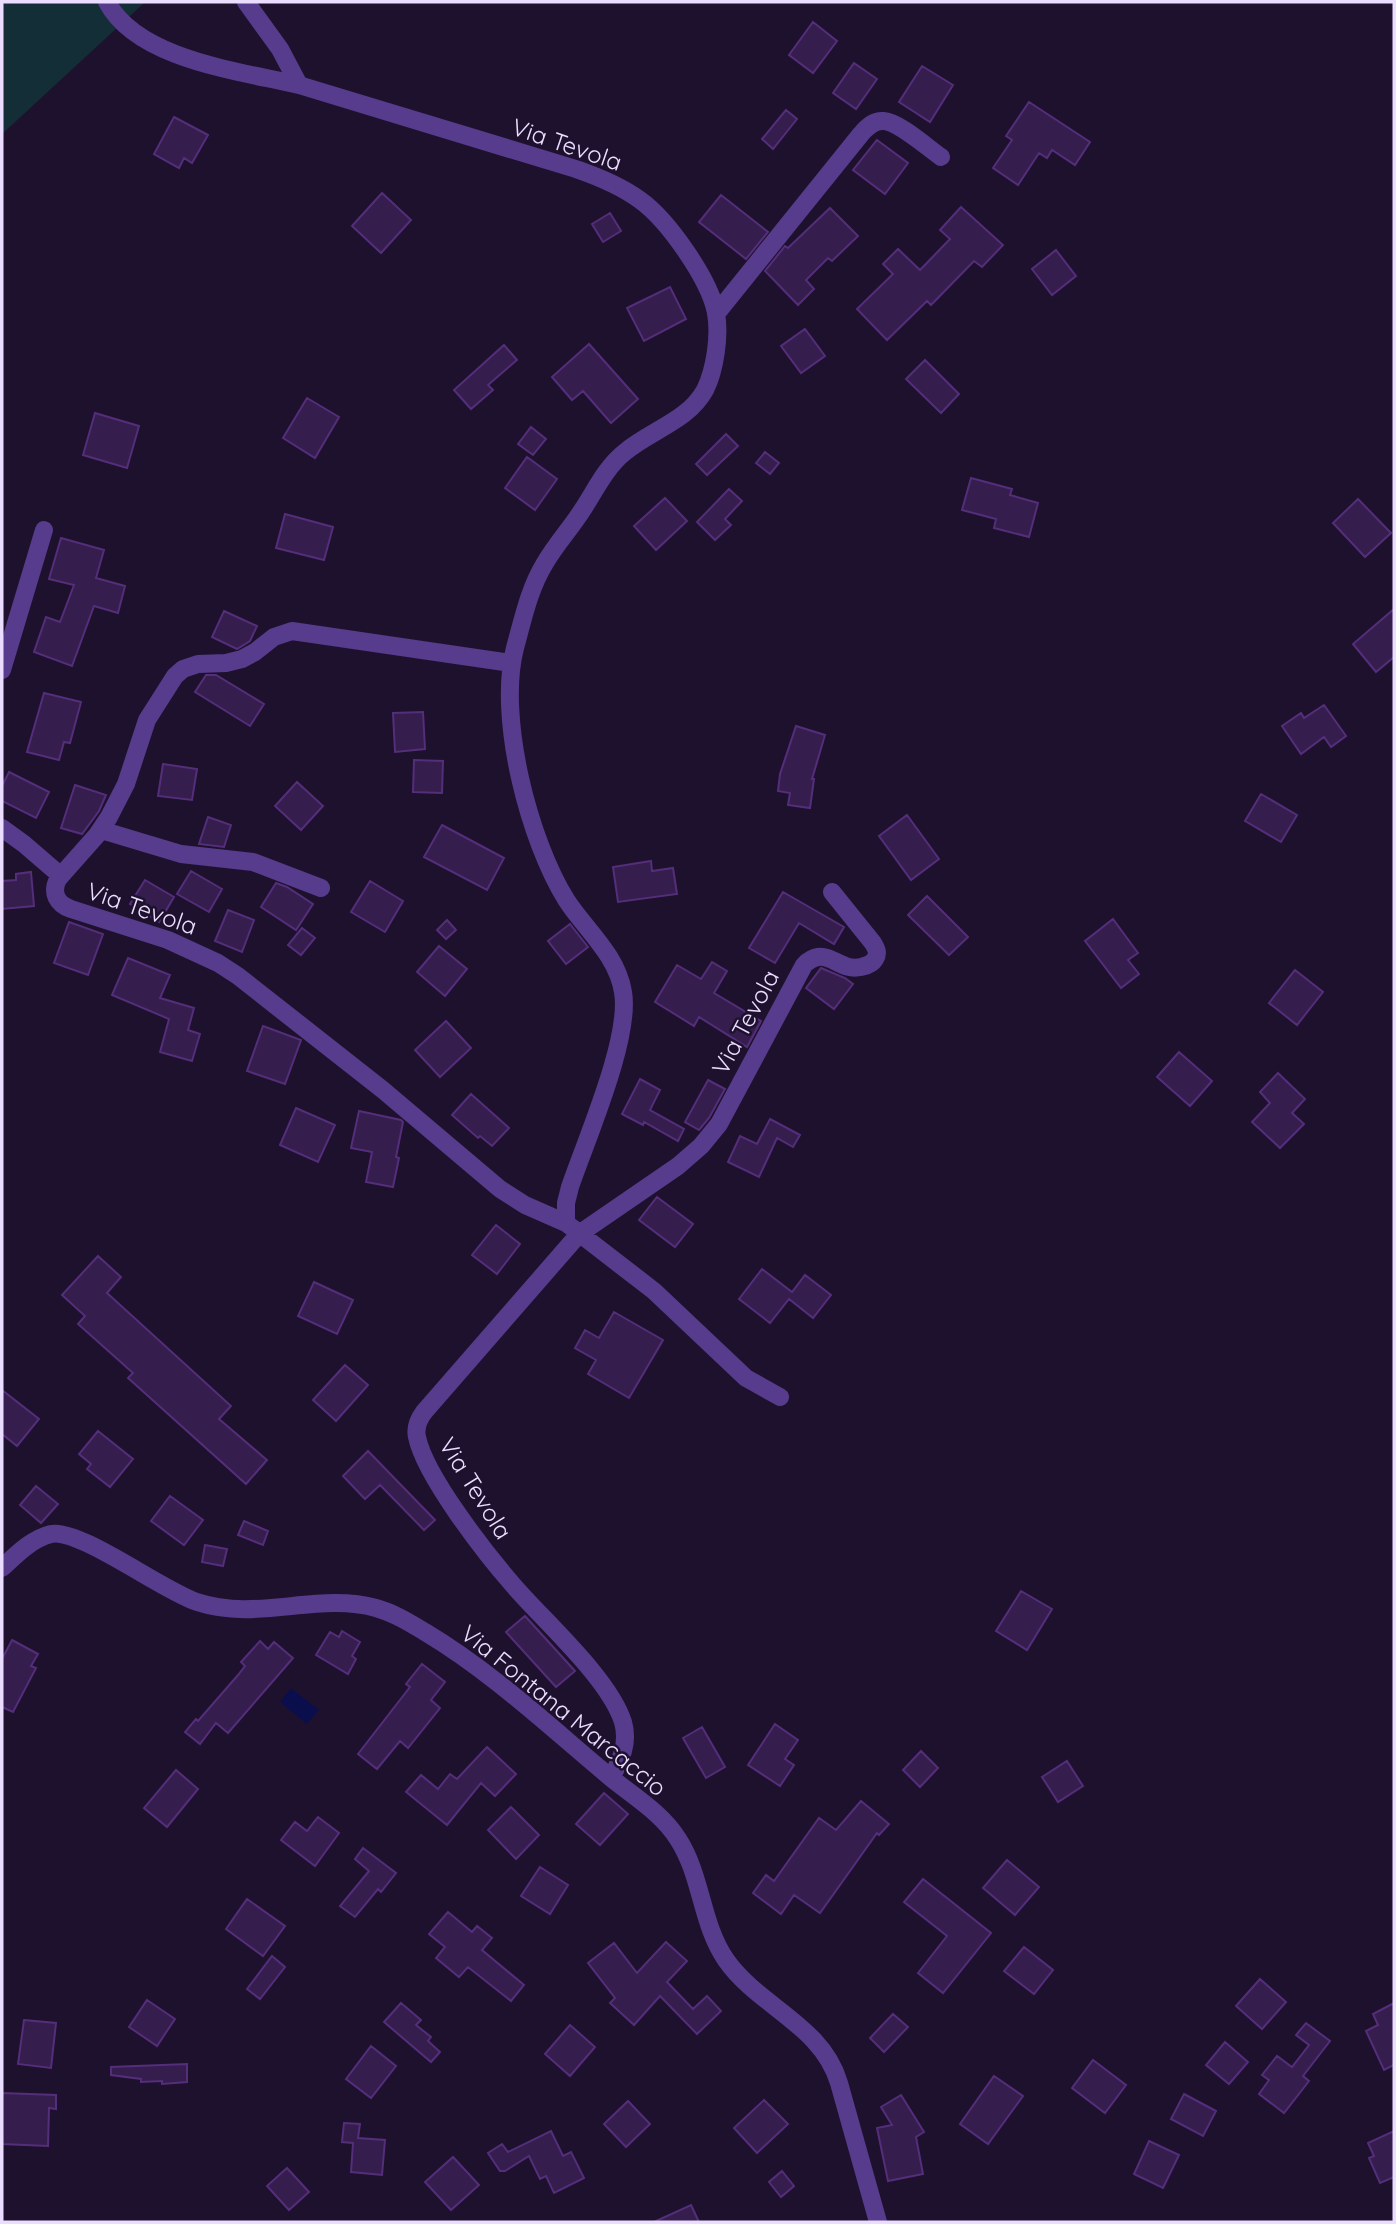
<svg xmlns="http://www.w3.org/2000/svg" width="1396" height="2224" font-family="Quicksand,sans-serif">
	<rect width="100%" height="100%" fill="#1e112d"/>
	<path fill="#142e37" d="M2,2h143l-143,132z"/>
	<path fill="#0a0e4d" d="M291,1688l28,22 -12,14 -27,-22z"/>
	<path fill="#351d4e" stroke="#542e7a" stroke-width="2" d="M813,22l24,19 -24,32 -24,-18z
		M854,63l23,16 -21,30 -23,-16z
		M922,66l31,19 -23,37 -31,-20z
		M1029,102l61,40 -15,23 -23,-15 -5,8 -8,-5 -21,32 -25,-17 19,-28 -6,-4z
		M786,110l11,9 -24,30 -11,-10z
		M174,117l34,18 -16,28 -8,-5 -5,10 -25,-14z
		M877,140l31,23 -23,31 -32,-24z
		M382,193l29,27 -30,33 -29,-27z
		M721,195l47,37 -22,27 -47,-37z
		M961,207l42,38 -21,22 -8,-6 -43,44 -4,-4 -40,39 -30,-31 36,-35 -10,-10 15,-15 22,21 30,-31 -10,-9z
		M830,208l28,28 -26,25 -4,-3 -22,22 8,9 -16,16 -33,-34 20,-25 3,2z
		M610,213l11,18 -18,11 -11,-18z
		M1056,250l20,26 -24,19 -20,-26z
		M670,287l16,32 -42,22 -17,-33z
		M805,329l20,27 -24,17 -20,-27z
		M589,344l49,55 -27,24 -28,-32 -11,9 -20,-23z
		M504,345l13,15 -29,25 5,5 -22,19 -17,-19z
		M925,360l34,34 -18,19 -35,-34z
		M307,398l32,19 -24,41 -32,-20z
		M95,413l44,13 -12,42 -44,-13z
		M531,427l15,12 -13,16 -15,-11z
		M726,434l12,12 -31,29 -11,-11z
		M765,452l14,11 -9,11 -14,-11z
		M527,457l30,22 -22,31 -30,-22z
		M971,478l41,11 -2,6 28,8 -9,34 -35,-9 2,-9 -34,-9z
		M729,489l13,12 -17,18 6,6 -16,15 -18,-18z
		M665,498l22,23 -31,29 -22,-24z
		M1358,499l33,34 -26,24 -32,-34z
		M285,514l48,13 -9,33 -48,-12z
		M61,538l43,12 -8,28 29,8 -7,27 -24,-7 -22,60 -38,-14 12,-35 14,5 14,-37 -25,-6z
		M1394,609v48l-18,15 -23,-28z
		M224,611l33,15 -7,15 -13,8 -25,-12z
		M206,675h10l48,29 -14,22 -55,-34z
		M44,693l37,9 -11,41 -6,-1 -5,18 -32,-8z
		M1324,705l22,31 -15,11 -7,-10 -23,17 -19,-28 19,-13 3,5z
		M423,712l2,37 -30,3 -2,-39z
		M796,726l29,9 -13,44h2l-4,29 -22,-3 2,-12 -12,-2 2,-17z
		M414,760l29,1 -1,32 -29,-1z
		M163,764l34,5 -5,31 -34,-4z
		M9,772l40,20 -13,26 -34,-17v-15z
		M297,782l26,24 -22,24 -26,-24z
		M75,785l31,10 -7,16 -17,23 -21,-6z
		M1261,794l36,21 -16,27 -36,-21z
		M907,815l32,44 -28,21 -32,-44z
		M208,817l23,8 -7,22 -25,-3z
		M442,825l62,33 -17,32 -63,-33z
		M651,861l1,10 21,-3 4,26 -59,8 -5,-35z
		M191,871l31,18 -13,23 -32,-18z
		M31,872l3,34 -32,3v-28l14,-1v-6z
		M145,880l29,17 -15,25 -29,-18z
		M370,881l33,20 -18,31 -34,-20z
		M276,883l11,4 26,17 -17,26 -35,-23z
		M783,892l61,35 -10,17 -35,-21 -24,40 -26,-15z
		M927,896l41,41 -19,18 -41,-40z
		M228,910l26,10 -12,32 -27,-11z
		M1113,919l25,34 -10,7 11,14 -18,14 -36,-47z
		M447,920l9,10 -10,9 -9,-9z
		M69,922l34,12 -15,41 -34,-12z
		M570,924l18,23 -22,17 -18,-23z
		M302,928l13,10 -14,17 -13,-10z
		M439,946l28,23 -22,27 -28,-24z
		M128,958l42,17 -10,23 34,10 -6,22 12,4 -8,27 -32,-9 9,-33 -57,-24z
		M712,962l15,9 -13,22 47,28 -14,26 -48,-30 -5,9 -39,-24 22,-37 24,14z
		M821,968l24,10 8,6 -19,25 -28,-21z
		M1295,970l28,22 -26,33 -28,-22z
		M446,1021l25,27 -31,29 -25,-27z
		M263,1026l38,14 -16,44 -38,-13z
		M1179,1052l33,29 -22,25 -33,-29z
		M1278,1073l27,26 -13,14 12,11 -24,24 -28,-26 18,-19 -10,-11z
		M640,1079l20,11 -10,20 34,19 -6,12 -34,-19 -1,3 -21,-11z
		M708,1080l17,9 -16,29 -10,12 -14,-8z
		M471,1094l38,34 -17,18 -12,-10 -2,2 -26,-23z
		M296,1108l39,17 -17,37 -38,-17z
		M359,1111l42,9 2,2 -7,35 3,1 -6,29 -27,-5 6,-30 -21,-4z
		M770,1119l30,16 -7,12 -16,-9 -18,39 -31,-15 12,-26 17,8z
		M657,1197l36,27 -18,23 -36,-27z
		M496,1225l24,19 -23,30 -25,-19z
		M98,1256l23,21 -14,16 124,113 -12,13 48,41 -21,24 -118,-106 5,-5 -55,-49 7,-8 -23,-21z
		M762,1269l30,23 13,-17 26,20 -18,23 -24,-19 -19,24 -31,-24z
		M314,1282l39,18 -16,34 -39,-18z
		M614,1312l49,28 -34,58 -41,-24 8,-14 -21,-12 10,-18 14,8z
		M345,1365l23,20 -32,36 -23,-21z
		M2,1390l37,29 -22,27 -15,-12z
		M98,1431l35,28 -23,28 -23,-18 4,-5 -12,-10z
		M368,1451l67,69 -11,10 -44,-45 -15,14 -22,-23z
		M36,1486l22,18 -17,19 -21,-18z
		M170,1496l33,24 -19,25 -33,-24z
		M244,1521l24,10 -5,14 -25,-10z
		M205,1545l22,4 -4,17 -21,-4z
		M1021,1591l31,18 -25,41 -31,-19z
		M525,1616l50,55 -19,16 -50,-55z
		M342,1631l18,11 -8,14 4,3 -8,15 -32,-19 14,-23 9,5z
		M12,1640l26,14 -7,12 5,2 -23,44 -11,-5v-48z
		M260,1641l8,8 6,-7 19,16 -65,75 -12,-10 -16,21 -15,-12 11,-13 2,2 40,-46 7,-9 -4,-4z
		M422,1664l23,18 -14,18 9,8 -32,40 -8,-7 -23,28 -19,-15 52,-67 -4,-3z
		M775,1724l23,16 -13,19 9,6 -14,21 -32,-21z
		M702,1727l23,40 -19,11 -23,-40z
		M487,1747l29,27 -21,22 -14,-13 -34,42 -41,-33 15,-17 17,14 12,-15 7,5z
		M921,1751l17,17 -18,19 -17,-17z
		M1067,1761l16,25 -25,16 -16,-25z
		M176,1770l22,19 -31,38 -23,-19z
		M604,1793l24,21 -28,31 -24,-21z
		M861,1801l28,23 -10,11 -2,-2 -57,80 -26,-18 -13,19 -28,-21 13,-18 8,6 45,-63 17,12z
		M511,1807l28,28 -23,24 -28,-29z
		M318,1817l21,16 -24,33 -34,-26 14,-18 12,9z
		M363,1848l33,25 -15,19 -3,-3 -23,28 -15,-11 29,-35 -14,-12z
		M1007,1860l32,27 -24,28 -32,-27z
		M540,1867l28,18 -18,29 -29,-18z
		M923,1879l68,54 -48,60 -25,-20 29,-37 -43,-34z
		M247,1899l38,27 -22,30 -37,-27z
		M448,1912l24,20 5,-6 15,12 -10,12 42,35 -13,16 -43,-34 -9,10 -23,-19 9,-11 -16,-13z
		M666,1942l21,19 -20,21 26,27 14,-13 14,15 -24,23 -37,-38 -26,29 -24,-22 5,-5 -27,-35 26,-20 23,30z
		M1024,1947l29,23 -19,24 -30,-23z
		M272,1956l13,11 -25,32 -13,-10z
		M1260,1979l26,23 -24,27 -26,-23z
		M147,2000l28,19 -18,27 -28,-19z
		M401,2003l20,17 -5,5 15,12 -3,4 12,11 -9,10 -47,-40z
		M1394,2003v62l-10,5 -18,-39 12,-6 -5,-11z
		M893,2014l15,13 -24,25 -14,-14z
		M24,2020l32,3 -5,45 -33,-4z
		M1306,2023l24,18 -27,35 6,5 -25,32 -25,-19 10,-14 -7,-5 15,-19 15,11 17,-22 -13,-10z
		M570,2025l25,22 -25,29 -25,-22z
		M1225,2042l23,20 -19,22 -23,-19z
		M371,2046l25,20 -25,32 -25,-19z
		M1093,2060l33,25 -21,28 -33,-25z
		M187,2064v18l-25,2v-3l-21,1v-3l-30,-4v-8z
		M994,2076l29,20 -35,48 -28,-20z
		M2,2093l54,2v14l-7,-1 -1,38 -46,-2z
		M1184,2094l32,17 -13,25 -32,-17z
		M901,2095l23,37 -8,5 7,37 -35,7 -11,-53 15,-3 -11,-18z
		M764,2100l24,24 -31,29 -23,-25z
		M628,2101l22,23 -24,23 -22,-23z
		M344,2123l16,1 -2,14 27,2 -3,35 -31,-3 2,-29 -11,-1z
		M551,2131l12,25 8,-4 13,26 -30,15 -8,-17 -6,3 -11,-23 -24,15h-5l-12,-18 14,-9 6,8z
		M1394,2131v46l-14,6 -11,-25 5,-2 -6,-13z
		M1149,2141l30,14 -16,33 -29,-14z
		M453,2157l26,28 -28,25 -26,-28z
		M287,2168l22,24 -20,18 -22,-24z
		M782,2171l12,15 -13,11 -12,-15z
		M691,2205l8,17h-45z"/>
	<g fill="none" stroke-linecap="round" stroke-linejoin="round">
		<path stroke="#573b8c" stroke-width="18" d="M107,2c31,58 133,69 192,83
			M246,2l34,47 19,36 277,84c23,8 45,17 64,31 28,20 70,80 76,113 4,23 -1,57 -11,77 -17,31 -54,40 -80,62 -19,15 -29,37 -42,57 -12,19 -27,35 -38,54 -16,26 -22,56 -30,85 -18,69 14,193 52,253 19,29 50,54 56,91 8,46 -37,148 -53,195l-4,16v20
			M716,314l145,-180c6,-7 13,-14 23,-13 15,1 44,27 57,36
			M511,663l-219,-32 -18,6 -19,15 -13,7 -16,4 -28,1 -15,5 -8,7 -28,44 -21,64 -17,33 -12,18 -39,44c-7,14 -1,25 13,30l97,31 50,23 20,13 145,114 117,99 25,16 41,18 88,68 92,87 34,19
			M2,670l42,-140
			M2,828l22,16 36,31
			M101,830l80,24 72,8 68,26
			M2,1568c14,-13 29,-29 49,-34 28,-6 112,57 146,68 60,20 121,-10 179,6 18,5 34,15 49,24 67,40 125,95 185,145 23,19 52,36 68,62 24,37 23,85 48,121 33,47 96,65 113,123l39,139
			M611,1778c10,-18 18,-35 12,-56 -14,-44 -79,-101 -110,-137 -27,-31 -88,-109 -96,-148 -2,-9 1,-17 7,-25l155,-178 99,-68 23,-20 18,-22 85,-159c4,-4 8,-7 14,-8 15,-2 24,14 43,10 5,-1 11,-3 14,-8 4,-6 1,-11 -2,-16l-41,-51"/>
	</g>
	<g text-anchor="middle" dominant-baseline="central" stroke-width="5" stroke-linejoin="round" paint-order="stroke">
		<g font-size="24" fill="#ebddff" stroke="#1e112d">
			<text transform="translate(567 144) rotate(19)">Via Tevola</text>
			<text transform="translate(142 908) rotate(19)">Via Tevola</text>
			<text transform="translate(745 1022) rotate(-62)">Via Tevola</text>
			<text transform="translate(476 1488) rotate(58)">Via Tevola</text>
			<text transform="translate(564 1710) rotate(39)">Via Fontana Marcaccio</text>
		</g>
	</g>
	<rect width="1396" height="2224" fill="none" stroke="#ebddff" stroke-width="7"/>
</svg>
